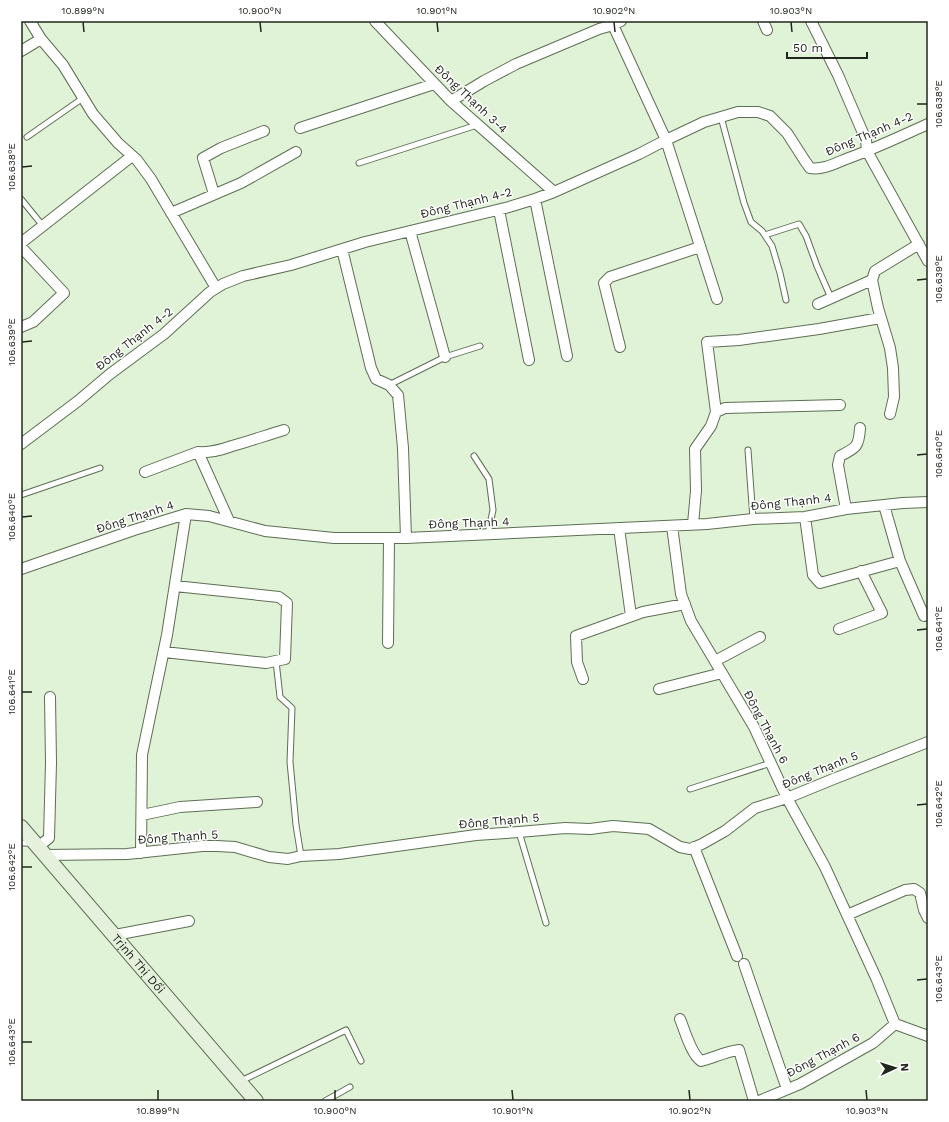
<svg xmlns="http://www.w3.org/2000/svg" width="949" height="1122" font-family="'Work Sans',sans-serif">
	<rect width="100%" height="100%" fill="#e1f3d6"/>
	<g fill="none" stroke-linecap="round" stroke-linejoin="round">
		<g stroke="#5e6e55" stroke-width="7">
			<path id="service" d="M721,117l23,86 7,19 11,9 10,15 8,27 6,27
				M27,137l56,-39
				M359,163l118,-38
				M21,199l22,27
				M765,235l34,-11 7,12 11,30 14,32
				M389,385l56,-28 35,-11
				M748,450l5,69
				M474,456l15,23 4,31 -5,24
				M21,495l79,-27
				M276,661l4,36 12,11 -2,54 6,63 5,31
				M690,789l81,-26
				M519,832l27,91
				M21,843h11
				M241,1081l105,-51 15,31
				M325,1101l25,-14"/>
		</g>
		<g stroke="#5e6e55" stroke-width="12">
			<path id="minor" d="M30,21l11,18 22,26 30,49 25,29 19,17 14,19 65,109
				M375,21l76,80 103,91
				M763,21l4,9
				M811,21l27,54 28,65 1,11 61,110
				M613,25l53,115 51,159
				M21,51l20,-12
				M451,101l33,-20 32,-17 83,-35 14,-4 8,-4
				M300,128l134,-44
				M214,194l-11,-36 18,-10 43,-17
				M535,199l32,157
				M499,210l30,150
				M171,213l70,-30 55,-31
				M410,231l35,126
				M21,243l111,-87
				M21,247l43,46 -31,29 -12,5
				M342,249l29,119 5,11 13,6 9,10 5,53 3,90
				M818,304l54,-24
				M620,347l-16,-64 6,-6 90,-30
				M716,412l-9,-70 32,-2 80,-11 61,-11
				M890,414l4,-17 -1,-29 -3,-20 -12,-40 -6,-28 3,-9 44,-27
				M21,444l57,-43 32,-27 54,-40 46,-42 13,-8 20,-8 48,-11 74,-23 144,-35 26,-8 19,-7 85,-38 27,-14 38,-18 34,-10h20l12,4 17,17 18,28 5,7c12,2 24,-4 36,-9 28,-10 55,-23 82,-35
				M198,452l31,69
				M145,472l53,-20c12,1 23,-2 34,-6 18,-5 35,-11 52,-16
				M884,505l16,56 24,55
				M846,509l-8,-44 2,-9c16,-8 19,-9 20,-28
				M805,517l8,58 7,8 80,-22
				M693,524l3,-33 -1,-42 16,-23 5,-14 9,-4 115,-3
				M672,526l9,68 10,27 63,106 33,71 38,69 52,113 18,44
				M619,528l12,88
				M21,569l113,-39 52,-16 23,2 56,15 69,7h72l301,-14 46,-5 52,-2 41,-8 57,-6 25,-1
				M839,629l43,-16 -21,-42
				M388,643l1,-105
				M164,652l102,11 19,-4 2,-56 -8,-6 -104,-11
				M715,661l45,-24
				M583,679l-6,-17 -1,-26 67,-24 42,-8
				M659,689l63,-16
				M142,815l38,-8 77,-5
				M38,847l11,-9 2,-75 -1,-66
				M694,847l43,109
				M141,853l1,-98 25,-120 19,-121
				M45,855l82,-1 75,-8h15l18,1 34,10 19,2 13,-3 38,-2 137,-19 43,-3 46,-4 25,1 23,-3 36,3 31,18 10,2 12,-5 23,-13 30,-23 32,-10 44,-18 97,-38
				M847,915l58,-25 9,-1 6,4 4,17 4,8
				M115,935l74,-14
				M744,964l43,125
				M680,1019c5,12 11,35 21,42 12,-3 26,-10 38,-11l15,51
				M759,1101l41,-17 73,-41 22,-19 33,12"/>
		</g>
		<g stroke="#5e6e55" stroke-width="16">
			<g id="secondary">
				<path id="s1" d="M21,827l235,274"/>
			</g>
		</g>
		<use href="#service" stroke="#fff" stroke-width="5"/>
		<use href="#minor" stroke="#fff" stroke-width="10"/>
		<use href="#secondary" stroke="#e5f1dd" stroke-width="14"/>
	</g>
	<path fill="none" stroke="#21271d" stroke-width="1.5" d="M83,22l1,10M260,22l1,10M437,22l1,10M614,22l1,10M791,22l1,10M917,104h10M22,167l10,-1M917,280l10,-1M22,342l10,-1M917,455l10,-1M22,517l10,-1M917,630l10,-1M22,692h10M917,805l10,-1M22,867h10M917,980l10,-1M22,1042h10M158,1090v10M335,1090v10M512,1090l1,10M689,1090l1,10M866,1090l1,10"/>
	<g text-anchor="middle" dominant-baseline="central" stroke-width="3" stroke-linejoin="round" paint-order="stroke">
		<g font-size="12" fill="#21271d" stroke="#fff">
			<text transform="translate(471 99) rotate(43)">Đông Thạnh 3-4</text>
			<text transform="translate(869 134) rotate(-23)">Đông Thạnh 4-2</text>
			<text transform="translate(466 203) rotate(-14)">Đông Thạnh 4-2</text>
			<text transform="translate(134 339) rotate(-38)">Đông Thạnh 4-2</text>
			<text transform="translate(791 502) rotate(-6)">Đông Thạnh 4</text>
			<text transform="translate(135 517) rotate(-18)">Đông Thạnh 4</text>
			<text transform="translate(469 523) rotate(-2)">Đông Thạnh 4</text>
			<text transform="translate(766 727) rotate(62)">Đông Thạnh 6</text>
			<text transform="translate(820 770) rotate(-22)">Đông Thạnh 5</text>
			<text transform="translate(499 821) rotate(-5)">Đông Thạnh 5</text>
			<text transform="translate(178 837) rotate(-4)">Đông Thạnh 5</text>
			<text stroke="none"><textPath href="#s1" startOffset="180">Trịnh Thị Dối</textPath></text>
			<text transform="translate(823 1055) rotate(-28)">Đông Thạnh 6</text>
		</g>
	</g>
	<rect width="949" height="1122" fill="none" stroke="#ffffff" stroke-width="44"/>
	<g transform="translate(895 1068) rotate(86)" stroke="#ffffff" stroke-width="3" paint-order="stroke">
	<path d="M0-3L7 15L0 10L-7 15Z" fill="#21271d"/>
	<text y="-6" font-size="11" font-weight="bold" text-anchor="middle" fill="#21271d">N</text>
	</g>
	<path d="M787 52v6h80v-6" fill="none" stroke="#21271d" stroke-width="2"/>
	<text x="793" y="52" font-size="12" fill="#21271d" stroke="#ffffff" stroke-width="3" paint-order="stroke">50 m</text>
	<rect x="22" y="22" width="905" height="1078" fill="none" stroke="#21271d" stroke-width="1.5"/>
	<g font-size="10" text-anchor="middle" fill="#21271d">
		<text x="83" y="14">10.899°N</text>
		<text x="260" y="14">10.900°N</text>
		<text x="437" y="14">10.901°N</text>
		<text x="614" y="14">10.902°N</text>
		<text x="791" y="14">10.903°N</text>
		<text transform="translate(938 104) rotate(-90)" y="4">106.638°E</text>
		<text transform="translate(11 167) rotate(-90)" y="4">106.638°E</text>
		<text transform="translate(938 279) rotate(-90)" y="4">106.639°E</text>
		<text transform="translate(11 342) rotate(-90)" y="4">106.639°E</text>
		<text transform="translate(938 454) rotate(-90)" y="4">106.640°E</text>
		<text transform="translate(11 517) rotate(-90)" y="4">106.640°E</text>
		<text transform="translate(938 629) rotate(-90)" y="4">106.641°E</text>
		<text transform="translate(11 692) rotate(-90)" y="4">106.641°E</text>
		<text transform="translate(938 804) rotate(-90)" y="4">106.642°E</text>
		<text transform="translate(11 867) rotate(-90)" y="4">106.642°E</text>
		<text transform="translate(938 979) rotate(-90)" y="4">106.643°E</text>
		<text transform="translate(11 1042) rotate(-90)" y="4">106.643°E</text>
		<text x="158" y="1114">10.899°N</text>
		<text x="335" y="1114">10.900°N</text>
		<text x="513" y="1114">10.901°N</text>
		<text x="690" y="1114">10.902°N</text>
		<text x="867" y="1114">10.903°N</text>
	</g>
</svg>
